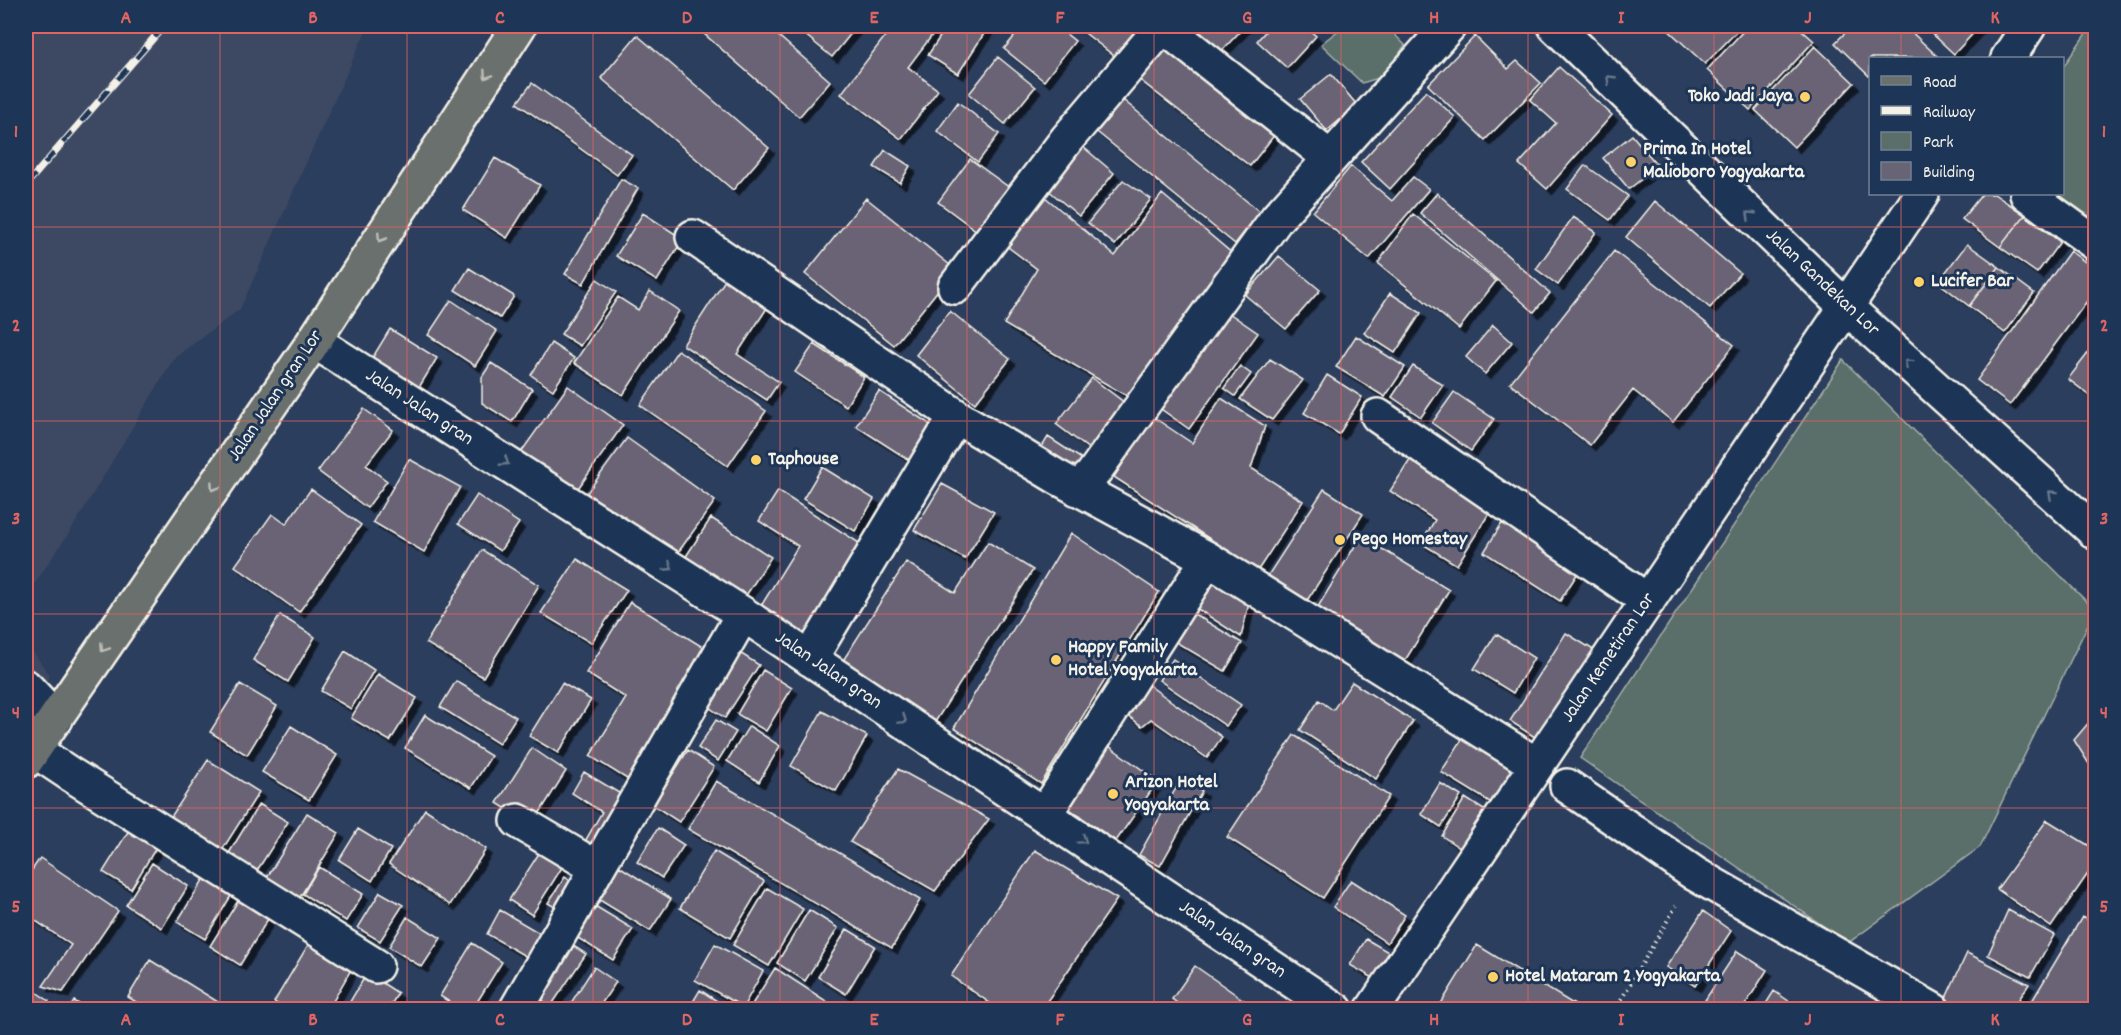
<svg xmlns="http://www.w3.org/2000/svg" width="2121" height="1035" font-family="Dekko,sans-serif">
	<defs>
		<filter id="shadow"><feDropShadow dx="5.5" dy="5.5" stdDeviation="0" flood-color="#0009"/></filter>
	</defs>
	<rect width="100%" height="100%" fill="#2c3e5d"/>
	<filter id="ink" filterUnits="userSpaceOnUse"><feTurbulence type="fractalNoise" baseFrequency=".0167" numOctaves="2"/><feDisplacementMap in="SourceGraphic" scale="12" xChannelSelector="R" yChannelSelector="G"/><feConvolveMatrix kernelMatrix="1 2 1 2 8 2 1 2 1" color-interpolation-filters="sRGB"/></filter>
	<g filter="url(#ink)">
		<path fill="#3e4964" d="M26,26h342l-128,283 -66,49 -101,169 -47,69z
			M26,642l24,34 -24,35z"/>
		<path fill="#5a6e6a" stroke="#a7b0a9" stroke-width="1.5" d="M1344,26h42l19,19 -20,31 -23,7 -41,-39z
			M2091,26h4v198l-39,-30h6l1,-127z
			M1843,360l252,250 -115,237 -132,96 -268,-185z"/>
		<path fill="#696475" stroke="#f4f1e8" stroke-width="1.5" filter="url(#shadow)" d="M695,26h72l63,55 -31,36z
			M801,26h56l-25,31 -34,-28z
			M893,26h46l-31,41 30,23 -37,49 -60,-45z
			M947,26h42l-31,48 -30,-19z
			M1023,26h33l19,15 -31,40 -40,-32z
			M1076,26h68l-26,33z
			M1182,26h63l-29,31z
			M1270,26h35l11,10 -29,32 -30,-27z
			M1664,26h78l-37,38z
			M1748,26h49l17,15 -64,69 -43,-40z
			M1852,26h53l34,32h-69v19l-35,-34z
			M1924,26h56l-26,28z
			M637,35l132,113 -36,42 -132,-112z
			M1475,36l33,33 9,-8 24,22 -56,57 -57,-55z
			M1169,43l110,86 -29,37 -110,-86z
			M1815,46l39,37 -60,64 -39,-37z
			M998,57l37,30 -30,37 -36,-30z
			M1559,67l53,48 -65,74 -28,-25 37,-41 -26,-23z
			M1331,74l26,31 -30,26 -27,-32z
			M532,83l100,72 -15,20 -100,-72z
			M1426,91l29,26 -65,72 -29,-27z
			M1123,100l137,112 -25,32 -138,-112z
			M958,102l41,32 -21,28 -41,-31z
			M1632,135l26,31 -29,23 -26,-31z
			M1082,146l32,27 -35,43 -32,-27z
			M885,150l25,16 -10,17 -26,-16z
			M495,158l45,27 -33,53 -44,-28z
			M970,159l44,32 -33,43 -43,-32z
			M1585,165l43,31 -18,24 -43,-31z
			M1351,166l41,35 21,-24 16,12 -60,70 -56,-47z
			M621,179l17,9 -55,96 -18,-10z
			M1123,180l28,19 -36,46 -27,-22z
			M1437,193l113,100 -16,19 -114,-99z
			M1162,194l72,61 -102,144 -128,-75 33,-55 -29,-22 36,-51 71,60z
			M1982,194h12l31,21 -25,32 -38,-28z
			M866,198l89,71 -61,76 -89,-71z
			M1655,201l85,72 -30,35 -84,-71z
			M643,213l40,26 -26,42 -41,-25z
			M1413,214l83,67 -37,48 -81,-66z
			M2025,215l35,27 -23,31 -37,-26z
			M1573,217l23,15 -38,53 -22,-16z
			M1967,244l32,23 -30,39 -31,-24z
			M1614,251l120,94 -61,77 -40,-32 -43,55 -80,-62z
			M2070,251l26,19v19l-86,116 -33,-25z
			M1279,256l41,34 -34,39 -41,-34z
			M1999,267l35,26 -29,40 -36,-27z
			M469,268l45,28 -14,22 -45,-28z
			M727,277l42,28 -32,49 42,28 -12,18 -84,-55z
			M597,279l19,13 -36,54 -19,-12z
			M650,291l29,20 -56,84 -49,-32 44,-66 20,13z
			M1390,293l31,20 -26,40 -31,-20z
			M451,300l46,31 -22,35 -47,-31z
			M950,311l60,48 -35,44 -59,-48z
			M1229,313l29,20 -69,96 -28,-20z
			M1493,325l19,17 -27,32 -19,-17z
			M390,329l47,29 -19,31 -47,-29z
			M1356,336l49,31 -20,30 -49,-30z
			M551,343l23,15 -21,32 -22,-15z
			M2096,343v57l-28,-21z
			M814,344l50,33 -18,29 -51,-34z
			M678,350l88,61 -38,55 -88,-61z
			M1270,359l33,21 -31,40 -32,-21z
			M491,363l41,26 -20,33 -30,-19v-26z
			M1240,366l11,8 -16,22 -11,-8z
			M1413,366l30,19 -22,32 -29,-20z
			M1327,375l35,22 -23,37 -35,-21z
			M1092,378l37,28 -36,46 -37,-28z
			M568,386l55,39 -49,69 -55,-39z
			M879,391l52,34 -22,35 -53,-34z
			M1454,392l40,27 -23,32 -39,-28z
			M1221,398l44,28 -14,42 52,33 -45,69 -144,-93 39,-60 39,26z
			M364,409l29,21 -27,35 21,16 -20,27 -49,-37z
			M1048,437l37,24 -11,17 -37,-23z
			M627,438l88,63 -41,57 -88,-64z
			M1412,457l81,50 -36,58 -36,-22 14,-23 -45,-29z
			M409,459l51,28 -36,65 -51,-30z
			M822,467l52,32 -19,32 -52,-32z
			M942,484l52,28 -29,47 -51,-29z
			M311,489l50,36 -62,87 -64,-46 37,-52 14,10z
			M1324,489l39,25 -57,88 -39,-25z
			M778,491l89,57 -61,97 -50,-31 42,-68 -39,-25z
			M477,495l42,28 -19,28 -42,-27z
			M711,518l60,39 -28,43 -60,-39z
			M1502,523l77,48 -19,30 -76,-49z
			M1071,533l88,59 -118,192 -87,-56z
			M1361,536l88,54 -45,72 -88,-52z
			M988,542l45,28 -98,152 -93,-60 64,-100 49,31z
			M482,550l57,35 -56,92 -57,-34z
			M577,559l50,31 -36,53 -50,-30z
			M1215,572l36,23 -10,42 -48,-31z
			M630,602l84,52 -79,130 -45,-28 36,-58 -40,-25z
			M1191,612l51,31 -17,28 -51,-30z
			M280,615l35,22 -27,45 -35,-22z
			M1566,633l34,21 -56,89 -34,-22z
			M1496,634l38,24 -21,35 -39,-24z
			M735,650l24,15 -34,53 -24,-16z
			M345,651l29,19 -23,39 -30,-18z
			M1173,659l68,46 -15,21 -67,-46z
			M763,670l29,18 -26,43 -29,-17z
			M378,674l39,24 -27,43 -39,-23z
			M456,681l60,36 -17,27 -59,-37z
			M1144,682l78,55 -15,21 -56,-39 -9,7 -19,-14z
			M1352,682l61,39 -37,58 -76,-49 19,-30 14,10z
			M562,683l29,17 -33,53 -29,-17z
			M240,684l37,22 -30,49 -37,-23z
			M822,711l45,25 -31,55 -45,-25z
			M2096,714v61l-22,-35z
			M425,715l66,41 -20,32 -66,-40z
			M716,720l20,12 -18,29 -20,-13z
			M291,726l46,29 -28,45 -47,-28z
			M749,726l31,20 -21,36 -32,-21z
			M1467,732l56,35 -25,40 -57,-35z
			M1294,735l95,61 -66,102 -96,-61z
			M1109,746l49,35 -42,60 -49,-34z
			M532,748l34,23 -34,54 -35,-22z
			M688,750l26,17 -35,55 -26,-17z
			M208,760l51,32 -42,66 -52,-32z
			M898,769l91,50 -54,72 -85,-49z
			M584,772l50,30 -35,59 -19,-11 22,-38 -30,-19z
			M1181,779l21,12 -42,75 -21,-11z
			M716,781l204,119 -28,48 -204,-119z
			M1440,783l21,13 -20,31 -20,-13z
			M1465,798l19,12 -24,38 -18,-12z
			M259,804l29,18 -37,58 -28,-17z
			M425,809l61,40 -36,56 -61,-41z
			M307,813l32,20 -42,69 -33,-20z
			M2047,820l49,30v12l-45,65 -54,-38z
			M658,828l26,17 -22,33 -25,-16z
			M358,829l33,20 -19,32 -33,-21z
			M129,830l28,16 -26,43 -28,-17z
			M543,847l23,14 -34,54 -23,-15z
			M1035,850l82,49 -76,111h-41l-49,-34z
			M714,851l50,30 -34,57 -50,-30z
			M40,858l78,53 -55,81 -20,-6 28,-41 -45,-31v-35z
			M152,863l36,23 -26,42 -36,-23z
			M619,866l52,33 -21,32 -52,-32z
			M319,867l44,27 -17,27 -43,-27z
			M208,872l27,17 -30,50 -28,-17z
			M565,877l14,10 -16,25 -15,-9z
			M1351,880l54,35 -18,28 -54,-36z
			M767,888l36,21 -34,57 -36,-21z
			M380,892l23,13 -23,36 -22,-13z
			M241,896l30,18 -31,51 -30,-19z
			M590,903l43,26 -20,31 -43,-27z
			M500,910l48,28 -14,23 -47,-27z
			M809,910l29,18 -33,53 -28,-18z
			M2008,910l46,25 -24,42 -42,-22z
			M1703,911l28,20 -36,55 -29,-19z
			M407,917l34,21 -19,29 -33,-20z
			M2082,917l14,7v86h-61l-6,-4z
			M847,929l28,17 -29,48 -28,-17z
			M1366,939l24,14 -15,26 -25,-14z
			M311,940l43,24 -26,46h-41l-13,-8z
			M567,942l19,12 -35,52 -18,-12z
			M472,943l30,19 -30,48h-10l-22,-14z
			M715,944l48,27 -20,36 -48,-27z
			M1477,945l106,65h-146z
			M1737,951l30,19 -25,40h-23l-14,-10z
			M1967,953l62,31 -17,26h-55l-13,-8z
			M150,960l81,50h-82l-21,-13z
			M1195,966l63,44h-72l-14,-11z
			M594,967l22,15 -19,28h-22l-6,-4z
			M775,968l65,42h-84l-5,-4z
			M367,973l31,20 -10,17h-43z
			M26,985l23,16 -6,9h-17z
			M700,990l31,20h-43z
			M1774,991l28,19h-40z
			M74,1001l15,9h-20z
			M1638,1001l14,9h-19z"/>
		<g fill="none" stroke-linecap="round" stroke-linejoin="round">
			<g stroke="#f4f1e8" stroke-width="38">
				<path id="minor" d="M1163,26l167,132
					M1555,26l291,281 250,226
					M2008,58l21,-32
					M2027,194l69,50
					M693,237l263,179
					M955,287l112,-148 96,-113
					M314,341l429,273 593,396
					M1378,416l270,185
					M1078,489l14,-14 185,-257 172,-192
					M1208,559l329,206
					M810,659l146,-243 101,61 151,82 -163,255
					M26,687l30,32
					M26,742l8,8 36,24 306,192
					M1567,786l128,88 238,136
					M518,821l79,47
					M516,1010l227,-396
					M1372,1010l550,-816"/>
			</g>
			<g stroke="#f4f1e8" stroke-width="38">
				<path id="major" d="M26,761l288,-420 205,-315"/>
			</g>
			<path stroke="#f4f1e8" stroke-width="4" stroke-dasharray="1.5 4.5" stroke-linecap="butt" d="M1615,1010l61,-104"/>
			<use href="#minor" stroke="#1d3557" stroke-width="33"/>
			<use href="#major" stroke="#6b706d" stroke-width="33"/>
			<g stroke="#f4f1e8" stroke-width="7">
				<path id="rail" d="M26,185l138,-159"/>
			</g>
			<use href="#rail" stroke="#1d3557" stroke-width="4.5" stroke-dasharray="14" stroke-linecap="butt"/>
		</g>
		<defs><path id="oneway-chevron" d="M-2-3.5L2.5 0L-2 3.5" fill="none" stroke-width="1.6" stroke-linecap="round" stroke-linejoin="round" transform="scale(1.5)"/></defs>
		<g stroke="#bdbdb7">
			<use href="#oneway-chevron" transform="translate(487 75) rotate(123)"/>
			<use href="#oneway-chevron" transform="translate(381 238) rotate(123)"/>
			<use href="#oneway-chevron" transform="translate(214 487) rotate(124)"/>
			<use href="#oneway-chevron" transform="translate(104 648) rotate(124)"/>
		</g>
		<g stroke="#68778a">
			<use href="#oneway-chevron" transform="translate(1610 79) rotate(-136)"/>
			<use href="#oneway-chevron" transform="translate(1750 215) rotate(-136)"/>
			<use href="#oneway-chevron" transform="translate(1908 363) rotate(-138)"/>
			<use href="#oneway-chevron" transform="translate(505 462) rotate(33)"/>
			<use href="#oneway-chevron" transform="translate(2052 494) rotate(-138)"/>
			<use href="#oneway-chevron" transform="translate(669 567) rotate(33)"/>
			<use href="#oneway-chevron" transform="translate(903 720) rotate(34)"/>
			<use href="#oneway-chevron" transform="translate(1083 840) rotate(34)"/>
		</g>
	</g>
	<path fill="none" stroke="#df6462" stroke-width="1.5" stroke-opacity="0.55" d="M220,26v984M407,26v984M593,26v984M780,26v984M967,26v984M1154,26v984M1341,26v984M1528,26v984M1714,26v984M1901,26v32M1901,194v816M26,227h2070M26,421h2070M26,614h2070M26,808h2070"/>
	<g fill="#ffd166" stroke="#1d3557" stroke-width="2">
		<circle cx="1805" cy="97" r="6"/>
		<circle cx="1631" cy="162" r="6"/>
		<circle cx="1919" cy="282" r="6"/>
		<circle cx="756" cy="460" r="6"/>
		<circle cx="1340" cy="540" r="6"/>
		<circle cx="1056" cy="660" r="6"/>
		<circle cx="1113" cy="794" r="6"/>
		<circle cx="1493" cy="977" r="6"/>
	</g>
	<g text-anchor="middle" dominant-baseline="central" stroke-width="6" stroke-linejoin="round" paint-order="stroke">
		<g font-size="20" font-weight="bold" fill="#f4f1e8" stroke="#1d3557" text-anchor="start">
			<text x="1793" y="97" text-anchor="end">Toko Jadi Jaya</text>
			<text x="1643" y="150">Prima In Hotel<tspan x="1643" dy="23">Malioboro Yogyakarta</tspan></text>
			<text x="1931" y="282">Lucifer Bar</text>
			<text x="768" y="460">Taphouse</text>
			<text x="1352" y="540">Pego Homestay</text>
			<text x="1068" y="648">Happy Family<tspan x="1068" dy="23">Hotel Yogyakarta</tspan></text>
			<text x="1125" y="783">Arizon Hotel<tspan x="1125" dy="23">Yogyakarta</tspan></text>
			<text x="1505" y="977">Hotel Mataram 2 Yogyakarta</text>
		</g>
		<g font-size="20" fill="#f4f1e8" stroke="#1d3557">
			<text transform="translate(1822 283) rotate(43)">Jalan Gandekan Lor</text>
			<text transform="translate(276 396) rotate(-56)">Jalan Jalan gran Lor</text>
			<text transform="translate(419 408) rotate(33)">Jalan Jalan gran</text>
			<text transform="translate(1609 658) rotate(-56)">Jalan Kemetiran Lor</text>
			<text transform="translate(828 671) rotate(34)">Jalan Jalan gran</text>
			<text transform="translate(1232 940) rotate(34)">Jalan Jalan gran</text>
		</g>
	</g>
	<rect width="2121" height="1035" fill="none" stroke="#1d3557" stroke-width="66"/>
	<rect x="1869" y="57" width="195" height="138" fill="#1d3557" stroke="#738091" stroke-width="1.5"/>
	<rect x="1881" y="76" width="30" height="9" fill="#6b706d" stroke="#738091" stroke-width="1.5"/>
	<text x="1923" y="87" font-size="18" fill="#f4f1e8">Road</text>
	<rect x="1881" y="106" width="30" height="9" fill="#f4f1e8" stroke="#738091" stroke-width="1.5"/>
	<text x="1923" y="117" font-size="18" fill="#f4f1e8">Railway</text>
	<rect x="1881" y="132" width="30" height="18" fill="#5a6e6a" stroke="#738091" stroke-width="1.5"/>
	<text x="1923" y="147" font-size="18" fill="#f4f1e8">Park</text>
	<rect x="1881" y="162" width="30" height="18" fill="#696475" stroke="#738091" stroke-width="1.5"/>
	<text x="1923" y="177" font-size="18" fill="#f4f1e8">Building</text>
	<rect x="33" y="33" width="2055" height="969" fill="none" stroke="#df6462" stroke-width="2"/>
	<g font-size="20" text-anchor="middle" font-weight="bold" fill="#df6462">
		<text x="126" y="23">A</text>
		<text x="313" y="23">B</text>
		<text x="500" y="23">C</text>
		<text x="687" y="23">D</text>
		<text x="874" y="23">E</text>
		<text x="1060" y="23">F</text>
		<text x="1247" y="23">G</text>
		<text x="1434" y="23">H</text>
		<text x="1621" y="23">I</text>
		<text x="1808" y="23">J</text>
		<text x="1995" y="23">K</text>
		<text x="16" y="137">1</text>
		<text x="2104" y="137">1</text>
		<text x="16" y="331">2</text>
		<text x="2104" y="331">2</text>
		<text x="16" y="524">3</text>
		<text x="2104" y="524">3</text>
		<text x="16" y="718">4</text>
		<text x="2104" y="718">4</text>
		<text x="16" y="912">5</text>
		<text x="2104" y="912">5</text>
		<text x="126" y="1025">A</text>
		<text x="313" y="1025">B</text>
		<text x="500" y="1025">C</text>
		<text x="687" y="1025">D</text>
		<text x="874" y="1025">E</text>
		<text x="1060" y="1025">F</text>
		<text x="1247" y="1025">G</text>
		<text x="1434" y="1025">H</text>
		<text x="1621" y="1025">I</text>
		<text x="1808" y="1025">J</text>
		<text x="1995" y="1025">K</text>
	</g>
</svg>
